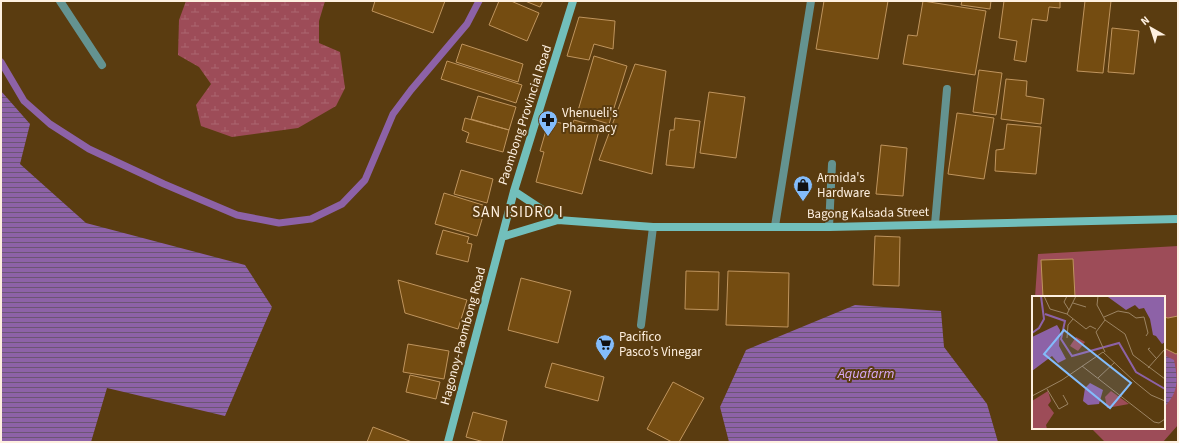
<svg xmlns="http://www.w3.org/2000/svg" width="1179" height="443" font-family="'Source Sans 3',sans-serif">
	<defs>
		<pattern id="wetland-marsh" width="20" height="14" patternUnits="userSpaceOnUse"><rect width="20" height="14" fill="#9d4c58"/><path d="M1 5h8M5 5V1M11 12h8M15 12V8" fill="none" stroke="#ac6670"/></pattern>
		<pattern id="water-rules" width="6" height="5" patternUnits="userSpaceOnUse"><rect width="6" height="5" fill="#8d62a7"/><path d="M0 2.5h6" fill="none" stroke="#6c5575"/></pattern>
	</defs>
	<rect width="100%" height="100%" fill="#5a3c10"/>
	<path fill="url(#wetland-marsh)" d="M186,1h139l-6,20v22l21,9 5,36 -9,18 -38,22 -66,9 -31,-11 -5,-21 15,-21 -12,-17 -21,-12 1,-35z"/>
	<path fill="#9d4c58" d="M1178,246v179l-15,17h-58l-14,-14h73v-131h-129l3,-43z"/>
	<path fill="url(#water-rules)" d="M1,91l29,33 -10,40 66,59 159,42 27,42 -47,109 -118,-28 -16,54h-90z
		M855,305l86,6 3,36 43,57 11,38h-269l-9,-35 26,-57z
		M1164,355l10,5c4,19 5,33 -10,47z"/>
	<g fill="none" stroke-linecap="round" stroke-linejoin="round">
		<path stroke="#8d62a7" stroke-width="7" d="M1,62l23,39 26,23 39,25 75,35 73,31 42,8 32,-4 31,-15 23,-24 28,-66 18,-24 56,-66 12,-23"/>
	</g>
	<path fill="#744c11" stroke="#bf945d" d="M375,1h70l-12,32 -61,-22z
		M499,1h12l28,12 -12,28 -38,-16z
		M525,1h18l-3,6z
		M824,1h64l-10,58 -62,-10z
		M923,1l63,10 -11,64 -72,-11 5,-29 9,1z
		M962,1h29l-1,8 -29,-4z
		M1004,1h56v7l-11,-1 -2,14 -15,-2 -6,43 -12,-2 3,-19 -18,-3z
		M1085,1h26l-8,72 -26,-2z
		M579,17l36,4 -2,28 -19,-5 -5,16 -22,-4z
		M1112,28l27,3 -5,43 -26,-2z
		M462,44l61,20 -5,18 -62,-20z
		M594,56l33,10 -18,58 -32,-10z
		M447,61l75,24 -6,18 -75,-24z
		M635,64l31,7 -14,103 -53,-14z
		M979,70l23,3 -6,42 -23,-3z
		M1006,79l21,2 -1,15 18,3 -3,25 -40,-5z
		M709,92l36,5 -9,61 -36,-5z
		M478,96l38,11 -7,23 -38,-11z
		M957,113l37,5 -10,61 -36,-5z
		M465,118l44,12 -6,22 -37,-10 3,-9 -7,-3z
		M675,118l25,3 -6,47 -28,-3 4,-35h4z
		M549,120l23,6 2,-6 26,7 -18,67 -46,-12 8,-30 -4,-1z
		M1007,124l34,3 -5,47 -41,-3 1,-21 8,-1z
		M881,145l26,3 -4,48 -27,-2z
		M461,170l32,9 -6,24 -33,-9z
		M444,193l42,13 -9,30 -42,-12z
		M443,230l26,7 -2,6 5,1 -4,18 -32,-8z
		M875,236l25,1 -1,49 -26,-1z
		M1073,259l2,38h-32l-2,-37z
		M686,271l33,1 -1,38 -33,-1z
		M728,271l61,2 -1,54 -62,-2z
		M521,278l50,13 -13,52 -50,-13z
		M398,280l69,20 -9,29 -53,-16z
		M1178,316v37l-2,1 -12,-6v-31l4,1z
		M408,344l41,7 -5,28 -41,-7z
		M552,363l52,14 -6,24 -53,-14z
		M410,375l30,7 -4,17 -30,-7z
		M673,382l31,16 -25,44h-7l-25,-13z
		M473,412l34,9 -5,21h-18l-18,-5z
		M373,427l39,15h-45z"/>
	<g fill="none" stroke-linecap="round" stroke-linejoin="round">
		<path stroke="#649390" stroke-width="8" d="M935,224l12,-135
			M775,226l36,-225
			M829,227l3,-63
			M641,325l12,-98"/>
		<path stroke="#649390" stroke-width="8" d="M60,1l42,64"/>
		<path stroke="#72bfbb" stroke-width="8" d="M514,191l44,29
			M502,237l56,-17 95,7h176l349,-8
			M448,442l66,-251 59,-190"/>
	</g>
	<defs>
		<g id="pharmacy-pin" transform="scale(1)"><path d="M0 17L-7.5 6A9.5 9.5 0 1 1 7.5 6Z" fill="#83bcfb" stroke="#5a3c10"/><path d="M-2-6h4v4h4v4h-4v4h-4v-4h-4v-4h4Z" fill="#111"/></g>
		<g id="shop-pin" transform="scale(1)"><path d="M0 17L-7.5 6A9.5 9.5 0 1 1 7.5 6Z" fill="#83bcfb" stroke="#5a3c10"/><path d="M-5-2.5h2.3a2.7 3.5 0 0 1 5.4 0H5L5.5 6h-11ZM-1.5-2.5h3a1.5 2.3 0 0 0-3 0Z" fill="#111"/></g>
		<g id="supermarket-pin" transform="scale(1)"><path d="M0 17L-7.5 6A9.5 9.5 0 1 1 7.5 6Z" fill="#83bcfb" stroke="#5a3c10"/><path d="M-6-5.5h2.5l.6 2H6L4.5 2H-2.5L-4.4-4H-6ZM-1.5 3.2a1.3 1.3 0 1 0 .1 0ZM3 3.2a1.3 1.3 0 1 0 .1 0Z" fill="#111"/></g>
	</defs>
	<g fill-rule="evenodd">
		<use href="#pharmacy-pin" x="548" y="120"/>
		<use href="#shop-pin" x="803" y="185"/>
		<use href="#supermarket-pin" x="605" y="344"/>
	</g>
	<g text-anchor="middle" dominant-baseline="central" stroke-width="4" stroke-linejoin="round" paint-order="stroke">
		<g font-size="13" fill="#fef0e0" stroke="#5a3c10" text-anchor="start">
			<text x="562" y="113">Vhenueli's<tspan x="562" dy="15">Pharmacy</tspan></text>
			<text x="817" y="178">Armida's<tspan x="817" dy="15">Hardware</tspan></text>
			<text x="619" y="337">Pacifico<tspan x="619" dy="15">Pasco's Vinegar</tspan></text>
		</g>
		<g font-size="13" fill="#fef0e0" stroke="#5a3c10">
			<text transform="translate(525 115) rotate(-72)">Paombong Provincial Road</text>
			<text transform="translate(868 213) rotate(-1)">Bagong Kalsada Street</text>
			<text transform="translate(463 336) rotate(-75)">Hagonoy-Paombong Road</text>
		</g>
		<g font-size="14" font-style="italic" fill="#d7a9f4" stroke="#5a3c10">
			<text x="866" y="374">Aquafarm</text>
		</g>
		<g font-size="15" letter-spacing="1" fill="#fef0e0" stroke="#5a3c10">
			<text x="518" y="212">SAN ISIDRO I</text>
		</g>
	</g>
	<g transform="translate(1032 296)">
		<rect width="133" height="133" fill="#5a3c10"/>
		<path d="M44,41l9,5 -7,9 -8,-5z" fill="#9d4c58"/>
		<path d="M16,95l3,10 -3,4 6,8 -8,12 1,4h-15v-28z" fill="#9d4c58"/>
		<path d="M79,95l18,13 -22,4 -2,-11z" fill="#9d4c58"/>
		<path d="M133,0v46l-3,2 -6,-8 -3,-1 -3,-16 -6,-11 -5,1 -4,-4 -9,5 -18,-13zM25,29l3,5 -1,16 7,13 -8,4 -6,-7 -20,15v-34zM58,87l13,7 -4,14 -11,1 -5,-4 2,-13z" fill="#8d62a7"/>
		<path fill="none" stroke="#8d62a7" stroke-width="2" d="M13,18l20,7 -4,18 11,17 47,-13 17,29 29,17M0,37l7,-5 5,-9 -3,-23"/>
		<path fill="none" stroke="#9c8463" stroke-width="1" d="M12,0l6,13 17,5 19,15 4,-3 6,3M35,0l-3,6 5,8M66,0l-1,9 8,15 20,14 8,21 32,24M41,7l13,4M35,18l9,-18M72,21l14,-6 11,2 7,5 8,-1 4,16 -2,3M35,42l1,-13 5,-6M118,52l-2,1 8,9M73,56l-9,-20 9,-12M50,70l72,56 5,1 6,-4M116,72l17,-19M66,82l17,-16M15,93l12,20 9,-5 -5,-9M0,100l30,-16 41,-28 32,30 16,13 14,6"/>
		<path fill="#83bcfb" fill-opacity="0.15" stroke="#83bcfb" stroke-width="2" d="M32,34l67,53 -21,25 -66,-54z"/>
		<rect width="133" height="133" fill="none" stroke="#fef0e0" stroke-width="2"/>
	</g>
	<rect width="1179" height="443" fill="none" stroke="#fef0e0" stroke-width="4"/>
	<g transform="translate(1151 28) rotate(321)" stroke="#5a3c10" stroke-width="3" paint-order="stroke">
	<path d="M0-3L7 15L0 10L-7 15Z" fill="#fef0e0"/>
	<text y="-6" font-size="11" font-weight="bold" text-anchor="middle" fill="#fef0e0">N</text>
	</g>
</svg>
